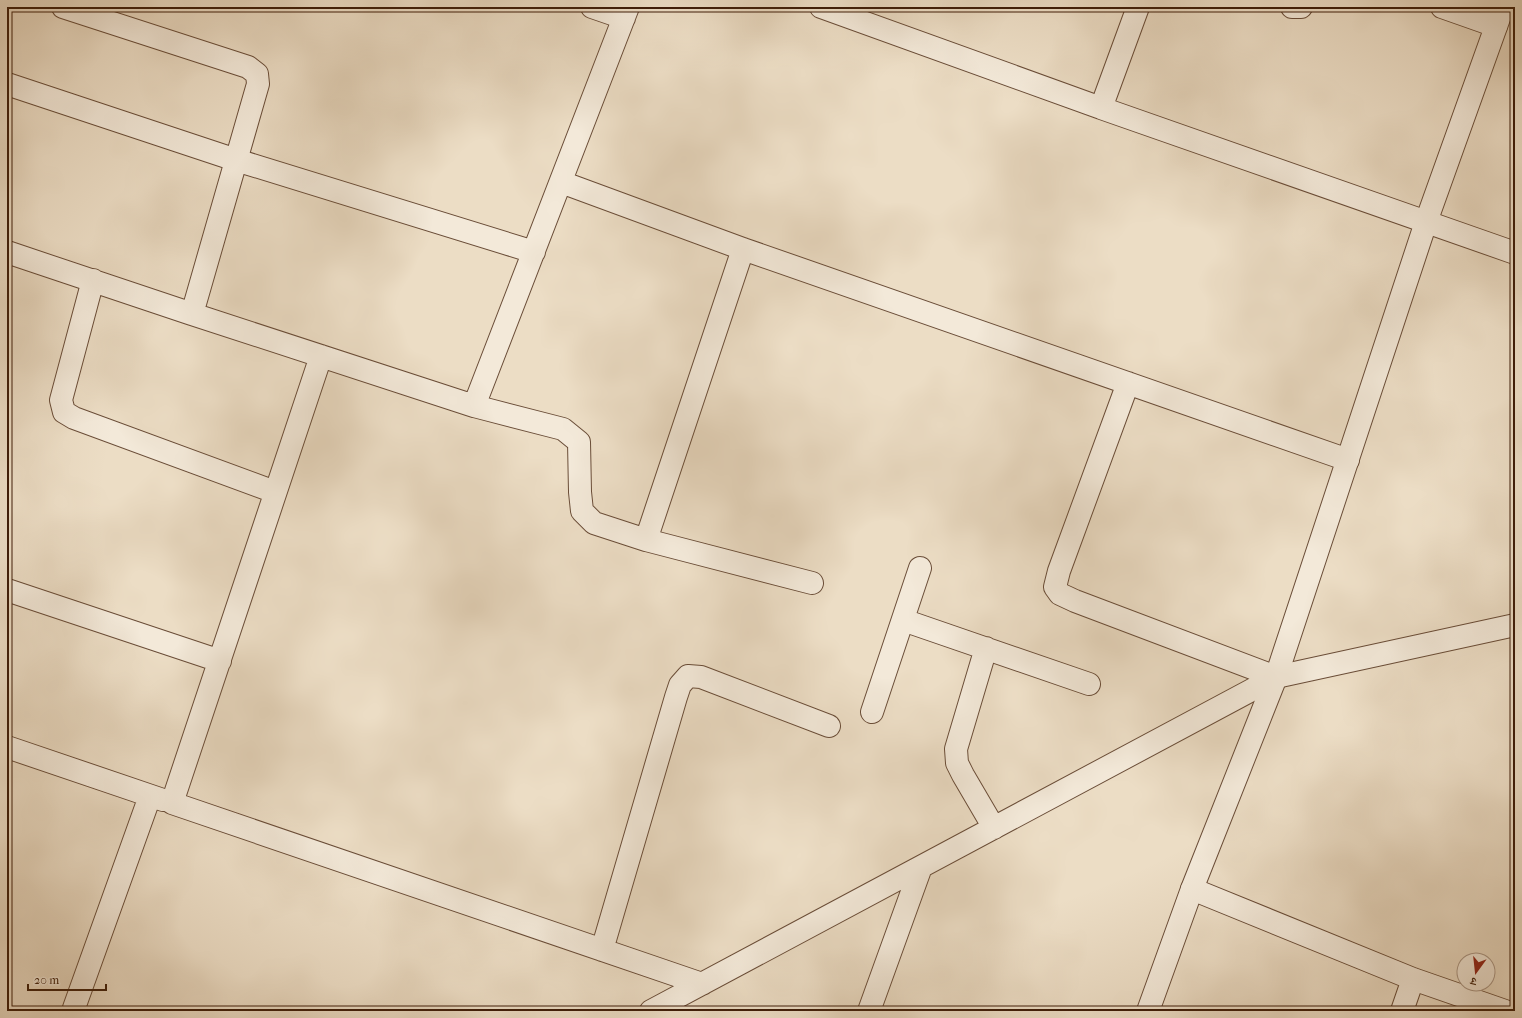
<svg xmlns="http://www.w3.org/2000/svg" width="1522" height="1018" font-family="'IM FELL French Canon','Noto Serif Devanagari',serif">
	<rect width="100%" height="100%" fill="#ecddc5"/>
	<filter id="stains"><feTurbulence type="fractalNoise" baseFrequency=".005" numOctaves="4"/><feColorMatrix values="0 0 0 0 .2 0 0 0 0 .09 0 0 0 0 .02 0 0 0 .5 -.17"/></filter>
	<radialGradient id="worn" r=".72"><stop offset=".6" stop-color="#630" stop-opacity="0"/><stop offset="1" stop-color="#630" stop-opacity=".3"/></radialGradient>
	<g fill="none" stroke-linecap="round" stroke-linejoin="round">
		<g stroke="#6a4d38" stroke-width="24">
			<path id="minor" d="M63,7l185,60 9,7 1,10 -66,230 282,92 89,23 16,13 1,50 2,19 12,12 52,17 166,43
				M592,7l32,11
				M821,7l280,101
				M1138,7l-37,101 414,145
				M1292,7h9
				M1442,7l54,19
				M7,84l229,76 298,92
				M561,182l182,67 605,211
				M7,252l185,62
				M93,280l-32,120 3,12 10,6 201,74
				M321,356l-149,447 530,181
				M1128,383l-69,188 -4,16 5,7 15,7 201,76
				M474,406l154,-399
				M646,540l97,-291
				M7,590l213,71
				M903,620l186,64
				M986,648l-30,101 1,14 6,12 31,53
				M872,712l48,-144
				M7,747l156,53
				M1192,889l221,90 92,32
				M602,950l74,-253 4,-12 8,-9 13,1 128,49
				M74,1008l76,-212
				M651,1011l625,-334 239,-52
				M869,1011l52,-144
				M1402,1011l11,-32"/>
		</g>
		<g stroke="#6a4d38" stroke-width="24">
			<path id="tertiary" d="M1148,1011l44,-122 84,-212 150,-455 77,-215"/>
		</g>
		<use href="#minor" stroke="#f3e9d9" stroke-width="22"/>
		<use href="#tertiary" stroke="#f3e9d9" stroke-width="22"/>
	</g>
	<rect width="1522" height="1018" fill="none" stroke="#ecddc5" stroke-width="24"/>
	<rect x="8" y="8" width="1506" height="1002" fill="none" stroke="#3e1d09" stroke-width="2"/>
	<rect x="12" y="12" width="1498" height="994" fill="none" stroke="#3e1d09"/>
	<g transform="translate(1476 972) rotate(195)"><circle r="19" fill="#f3e9d9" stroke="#ab9786"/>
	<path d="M0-3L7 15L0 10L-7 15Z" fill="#8f2418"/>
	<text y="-6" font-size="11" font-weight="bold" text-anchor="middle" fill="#3e1d09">उ</text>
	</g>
	<path d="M28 984v6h78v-6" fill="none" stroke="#3e1d09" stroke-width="2"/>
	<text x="34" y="984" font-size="12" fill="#3e1d09" stroke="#f3e9d9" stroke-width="3" paint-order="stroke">20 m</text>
	<rect width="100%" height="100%" filter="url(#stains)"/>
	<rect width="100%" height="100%" fill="url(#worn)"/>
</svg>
